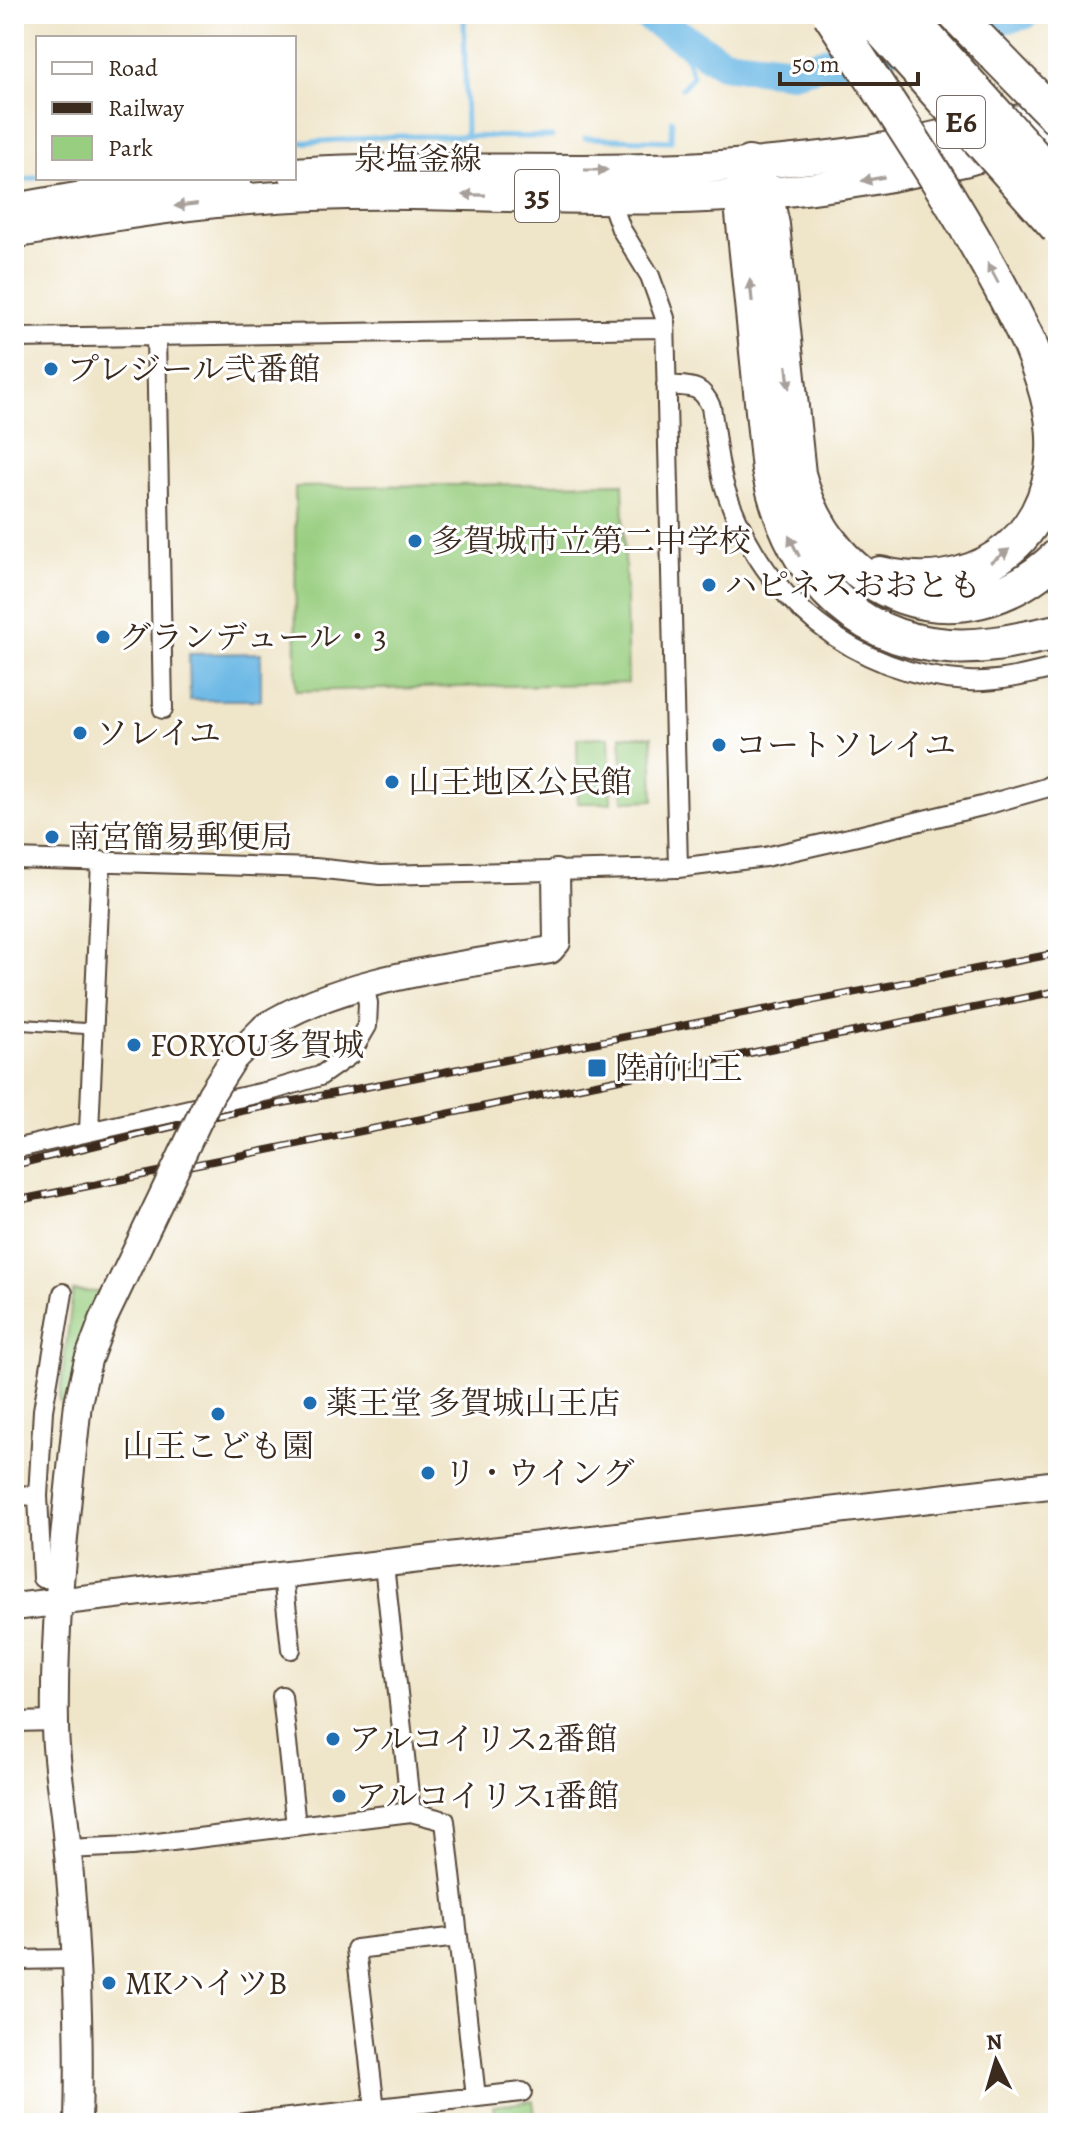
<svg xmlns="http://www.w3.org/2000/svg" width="1072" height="2137" font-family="Alegreya,'Noto Serif JP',serif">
	<rect width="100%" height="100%" fill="#fff"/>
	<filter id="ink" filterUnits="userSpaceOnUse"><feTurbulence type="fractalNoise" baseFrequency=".0125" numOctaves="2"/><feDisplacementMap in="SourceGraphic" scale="16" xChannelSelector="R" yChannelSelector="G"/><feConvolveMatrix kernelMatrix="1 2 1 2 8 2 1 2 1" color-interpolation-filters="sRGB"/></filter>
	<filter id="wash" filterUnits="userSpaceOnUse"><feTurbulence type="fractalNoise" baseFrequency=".006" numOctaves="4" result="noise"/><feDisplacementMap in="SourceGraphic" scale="32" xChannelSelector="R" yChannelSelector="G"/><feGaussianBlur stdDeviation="1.8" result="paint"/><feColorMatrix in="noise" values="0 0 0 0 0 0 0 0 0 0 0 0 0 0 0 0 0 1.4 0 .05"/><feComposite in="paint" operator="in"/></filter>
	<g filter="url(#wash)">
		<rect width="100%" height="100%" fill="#efe5c9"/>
		<path fill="#98ce7f" stroke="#6a7c4e" stroke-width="2" d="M623,483l5,200 -332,8 -1,-204z
			M621,736h31l2,64 -31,1z
			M609,737l2,66h-33l-1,-65z
			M73,1291l52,2 -56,109h-10z
			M533,2101l3,22h-41l-2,-17z"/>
		<path fill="#6bb8e5" stroke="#537182" stroke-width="2" d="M261,653v47h-71l-1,-46z"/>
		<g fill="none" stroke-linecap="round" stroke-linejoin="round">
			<path stroke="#6bb8e5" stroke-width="5" d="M464,14l2,121
				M677,35l16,41 -11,12
				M585,138l86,3 1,-21
				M294,143l106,-7 152,1
				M14,182l24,-5"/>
			<path stroke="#6bb8e5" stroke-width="32" d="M645,14l78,49 69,8 195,-50 36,-7"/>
		</g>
	</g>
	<g filter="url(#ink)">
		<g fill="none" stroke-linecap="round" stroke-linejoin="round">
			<g stroke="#564638" stroke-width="13">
				<path id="lane" d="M14,1024l79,5"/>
			</g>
			<g stroke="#564638" stroke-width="22">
				<path id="street" d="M610,198l11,31 29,47 15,42 13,550
					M156,336l7,373
					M14,338l651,-10
					M666,385c23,2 35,-2 45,22 5,27 6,58 15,84 37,108 127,183 242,190 29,2 62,-7 90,-14
					M14,859l301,9 65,7 298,-7 87,-11 97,-22 120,-29 63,-18 13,-7
					M89,1131l12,-270
					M14,1149l259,-59 47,-14 30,-21 17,-29 1,-23 -4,-17
					M14,1495l24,1 4,82 18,1
					M38,1496l5,-86 20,-117
					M384,1565l27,247 34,9 31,276
					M283,1576l8,73
					M282,1696l14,130
					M14,1722l41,-1
					M66,1849l66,-3 279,-34
					M14,1960l60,-1
					M375,2109l-19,-160 102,-12
					M244,2123l278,-31"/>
			</g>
			<g stroke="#564638" stroke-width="30">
				<path id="secondary" d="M265,1027c81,-51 191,-60 285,-77l7,-8 -1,-69
					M14,1607l1044,-123
					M78,2123c3,-102 -3,-207 -14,-309 -4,-31 -9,-60 -9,-90 -2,-108 12,-214 23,-321"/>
			</g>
			<g stroke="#564638" stroke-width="34">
				<path id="primary" d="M294,173c151,-10 303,4 454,-9 41,-3 84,-8 126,-14 61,-11 121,-30 184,-34
					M14,209l91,-16 131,-15
					M14,233c100,-19 198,-34 300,-38 151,-6 302,12 453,-2 67,-6 132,-17 197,-32 31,-8 62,-19 94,-22"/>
			</g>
			<g stroke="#564638" stroke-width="38">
				<path id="highway" d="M749,164l-8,30 28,276c19,94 77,169 179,176 37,3 74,-7 110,-14
					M749,164l16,29 7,32 26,249c32,124 163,176 260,82
					M880,574c90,22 169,-28 174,-123 2,-38 -11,-74 -25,-108"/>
			</g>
			<use href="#lane" stroke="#fff" stroke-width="9"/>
			<use href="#street" stroke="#fff" stroke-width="18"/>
			<use href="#secondary" stroke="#fff" stroke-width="26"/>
			<use href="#primary" stroke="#fff" stroke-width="30"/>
			<use href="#highway" stroke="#fff" stroke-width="34"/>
			<g stroke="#3b2a1e" stroke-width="8">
				<path id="rail" d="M14,1165l202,-49 842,-163
					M14,1201l1044,-210"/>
			</g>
			<use href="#rail" stroke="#fff" stroke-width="5" stroke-dasharray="15" stroke-linecap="butt"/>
			<g stroke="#564638" stroke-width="30" stroke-linecap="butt">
				<path id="secondary-bridge" d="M78,1403l10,-43 15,-40 108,-226 23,-36 31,-31"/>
			</g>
			<g stroke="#564638" stroke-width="38" stroke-linecap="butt">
				<path id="highway-bridge" d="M830,14c70,107 143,213 199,329
					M867,14l191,214
					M906,14l152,169
					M955,14l103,105"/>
			</g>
			<use href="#secondary-bridge" stroke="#fff" stroke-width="26"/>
			<use href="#highway-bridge" stroke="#fff" stroke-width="34"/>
		</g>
		<defs><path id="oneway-solid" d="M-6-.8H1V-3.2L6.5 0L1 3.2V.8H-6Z" transform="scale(2)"/></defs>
		<g fill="#a79f9a">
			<use href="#oneway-solid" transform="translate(596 170)"/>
			<use href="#oneway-solid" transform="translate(873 179) rotate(170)"/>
			<use href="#oneway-solid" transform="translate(474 195) rotate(-179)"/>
			<use href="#oneway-solid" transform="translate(186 205) rotate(173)"/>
			<use href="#oneway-solid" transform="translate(993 273) rotate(-118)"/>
			<use href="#oneway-solid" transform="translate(751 291) rotate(-96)"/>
			<use href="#oneway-solid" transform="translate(788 377) rotate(84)"/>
			<use href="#oneway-solid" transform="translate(794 546) rotate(-117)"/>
			<use href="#oneway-solid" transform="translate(1000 556) rotate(-36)"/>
		</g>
	</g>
	<g fill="#1f6fb2" stroke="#fff" stroke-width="3">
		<circle cx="51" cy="369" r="8"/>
		<circle cx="415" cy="541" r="8"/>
		<circle cx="709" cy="585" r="8"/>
		<circle cx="103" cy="637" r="8"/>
		<circle cx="80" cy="733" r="8"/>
		<circle cx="719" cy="745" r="8"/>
		<circle cx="392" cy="782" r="8"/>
		<circle cx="52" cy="837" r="8"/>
		<circle cx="134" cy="1045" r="8"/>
		<rect x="587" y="1058" width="20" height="20" rx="4"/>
		<circle cx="310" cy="1403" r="8"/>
		<circle cx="218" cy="1414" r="8"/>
		<circle cx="428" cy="1473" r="8"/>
		<circle cx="333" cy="1739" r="8"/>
		<circle cx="339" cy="1796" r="8"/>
		<circle cx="109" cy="1983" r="8"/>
	</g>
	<g text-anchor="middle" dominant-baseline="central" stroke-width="6" stroke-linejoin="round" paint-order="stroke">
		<g fill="#fff" stroke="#766a62" stroke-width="2">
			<rect x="937" y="96" width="48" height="52" rx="6"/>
			<rect x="515" y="170" width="44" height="52" rx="6"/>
		</g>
		<g font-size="30" font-weight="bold" fill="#3b2a1e">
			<text x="961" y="122">E6</text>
			<text x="537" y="196">35</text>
		</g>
		<g font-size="32" fill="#3b2a1e" stroke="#fff">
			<text x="418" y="159">泉塩釜線</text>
		</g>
		<g font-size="32" fill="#3b2a1e" stroke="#fff" text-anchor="start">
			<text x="67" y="369">プレジール弐番館</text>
			<text x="431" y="541">多賀城市立第二中学校</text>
			<text x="725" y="585">ハピネスおおとも</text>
			<text x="119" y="637">グランデュール・3</text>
			<text x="96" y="733">ソレイユ</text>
			<text x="735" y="745">コートソレイユ</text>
			<text x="408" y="782">山王地区公民館</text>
			<text x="68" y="837">南宮簡易郵便局</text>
			<text x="150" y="1045">FORYOU多賀城</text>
			<text x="615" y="1068">陸前山王</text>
			<text x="326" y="1403">薬王堂 多賀城山王店</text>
			<text x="218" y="1446" text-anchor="middle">山王こども園</text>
			<text x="444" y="1473">リ・ウイング</text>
			<text x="349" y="1739">アルコイリス2番館</text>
			<text x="355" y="1796">アルコイリス1番館</text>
			<text x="125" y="1983">MKハイツB</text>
		</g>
	</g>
	<rect width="1072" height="2137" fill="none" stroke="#fff" stroke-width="48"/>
	<rect x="36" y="36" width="260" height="144" fill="#ffffff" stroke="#b1aaa5" stroke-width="2"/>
	<rect x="52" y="62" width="40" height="12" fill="#ffffff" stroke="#b1aaa5" stroke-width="2"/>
	<text x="108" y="76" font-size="24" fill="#3b2a1e">Road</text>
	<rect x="52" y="102" width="40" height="12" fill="#3b2a1e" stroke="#b1aaa5" stroke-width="2"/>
	<text x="108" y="116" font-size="24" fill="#3b2a1e">Railway</text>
	<rect x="52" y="136" width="40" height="24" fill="#98ce7f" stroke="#b1aaa5" stroke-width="2"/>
	<text x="108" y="156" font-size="24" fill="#3b2a1e">Park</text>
	<g transform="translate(996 2061) rotate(355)" stroke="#ffffff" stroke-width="6" paint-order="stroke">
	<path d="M0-6L14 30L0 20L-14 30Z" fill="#3b2a1e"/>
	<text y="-12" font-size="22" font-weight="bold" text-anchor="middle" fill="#3b2a1e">N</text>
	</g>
	<path d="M780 72v12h138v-12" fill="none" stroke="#3b2a1e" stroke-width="4"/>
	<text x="792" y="72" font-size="24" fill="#3b2a1e" stroke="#ffffff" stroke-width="6" paint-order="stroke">50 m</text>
</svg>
